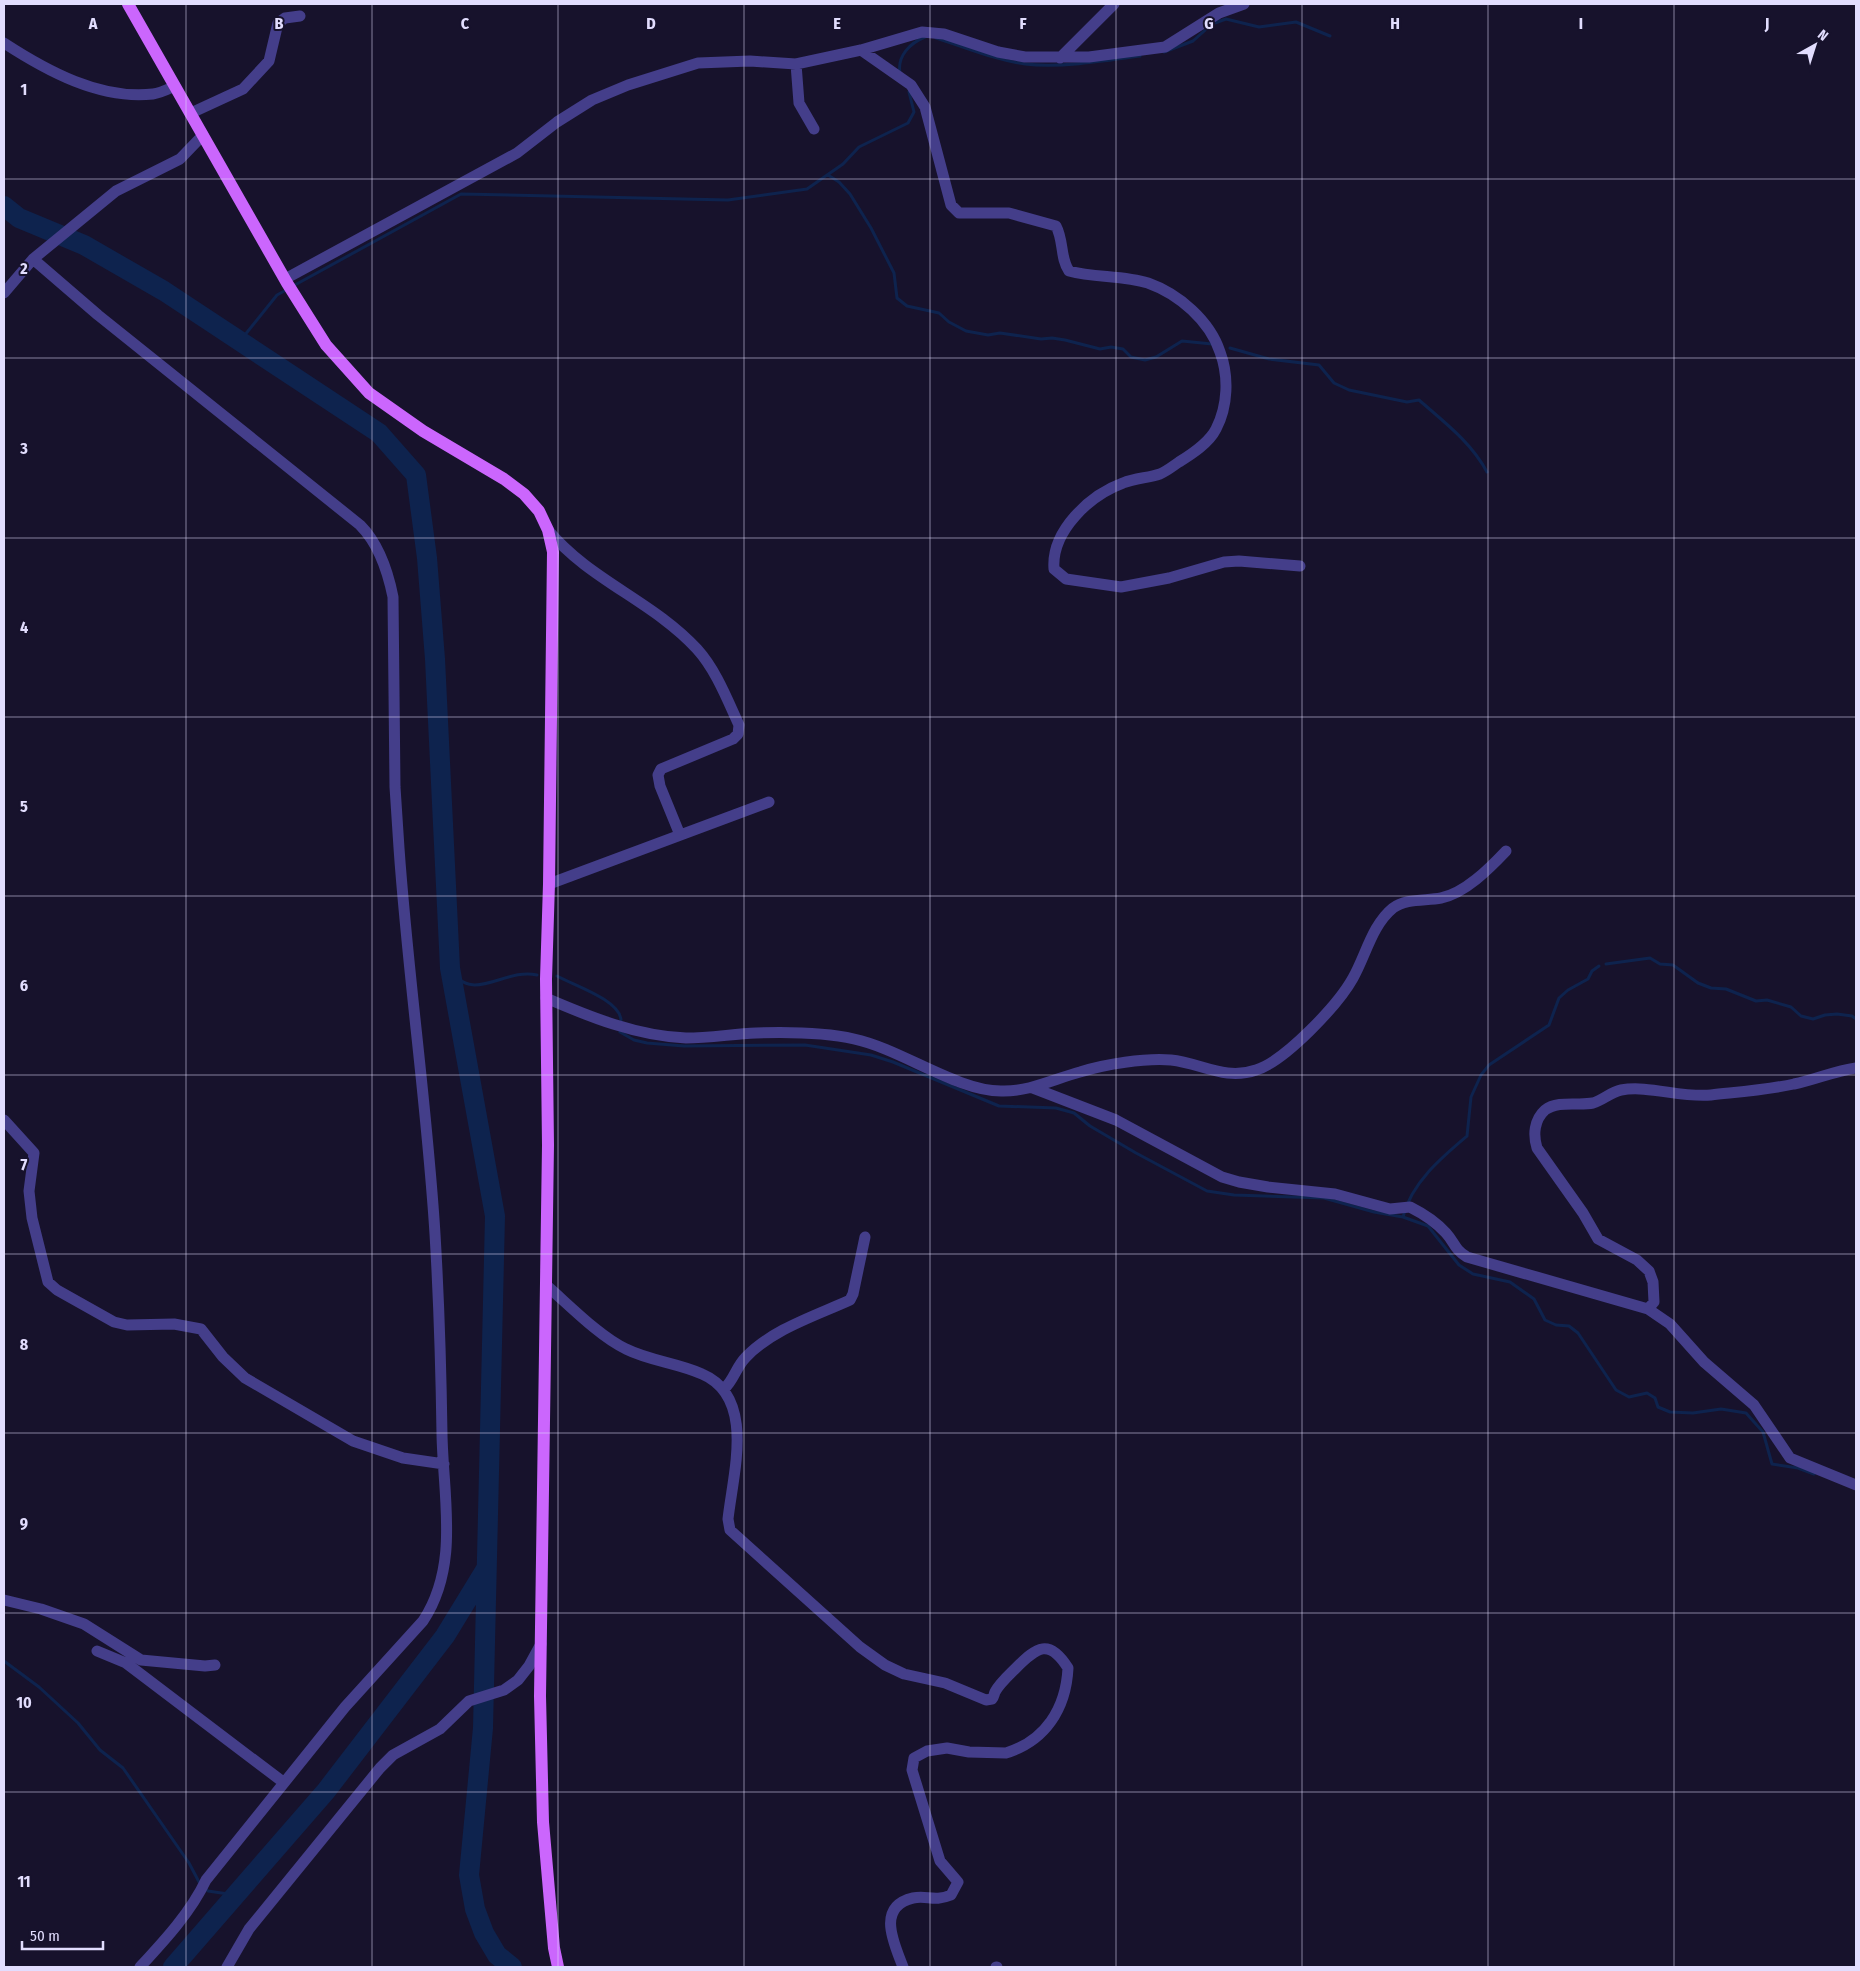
<svg xmlns="http://www.w3.org/2000/svg" width="1860" height="1971" font-family="'Fira Sans Condensed',sans-serif">
	<rect width="100%" height="100%" fill="#17122c"/>
	<g fill="none" stroke-linecap="round" stroke-linejoin="round">
		<path stroke="#0e234e" stroke-width="3" d="M936,38c29,9 59,22 89,26 35,4 80,-3 115,-8
			M1164,52l29,-11 19,-17 14,-5 33,8 37,-5 34,14
			M900,73c-3,-17 10,-30 25,-36
			M828,175l11,7 11,12 21,34 23,45 3,25 10,8 32,7 10,9 17,9 22,4 12,-2 41,6 11,-1 13,2 35,9 11,-2 12,2 8,8 14,3 11,-3 26,-16 30,3
			M293,286l168,-92 267,6 79,-11 36,-25 16,-17 49,-24 6,-11 -5,-20
			M240,341l37,-46 11,-6
			M1230,348l39,11 50,6 15,18 15,7 58,12 12,-2c25,22 52,42 68,72
			M1606,964l44,-6 10,6 13,1 25,18 13,5 15,1 30,12 11,-1 24,7 10,9 12,3 12,-4 12,-1 15,2 4,3
			M450,968c22,38 54,-1 87,7
			M557,976c16,9 63,24 64,44
			M620,1032l14,8 13,3 37,3 121,-1 66,10 22,7 106,44 57,2 18,5 16,13 46,27 71,38 27,4 90,3 50,14 29,5 25,9 31,39 14,9 37,8 24,17 11,21 11,5 13,1 9,7 38,57 13,7 18,-4 8,5 3,9 12,5 23,1 28,-4 25,4 17,19 9,32 26,4 16,6
			M1403,1217c8,-34 39,-60 64,-81l4,-39 10,-22 8,-10 60,-40 10,-27 9,-8 20,-11 4,-8 7,-5
			M4,1661l35,26 39,36 22,27 23,18 66,95 10,19 9,9 27,4"/>
		<path stroke="#0e234e" stroke-width="20" d="M4,206l15,12 65,27 80,46 53,35 162,107 37,42 11,83 8,101 15,309 45,248 -12,512 -14,147 6,34 9,24 13,22 15,12
			M173,1967l153,-176 119,-155 41,-67"/>
		<path stroke="#443e8a" stroke-width="11" d="M4,43c43,28 96,57 149,51 8,-1 15,-5 22,-8
			M861,50l50,35 14,22 26,98 8,8h50l47,13c8,15 4,32 13,45 26,7 54,4 79,12 31,11 62,38 72,69 9,24 8,54 -4,77 -7,14 -24,25 -37,33 -6,4 -12,9 -19,12 -12,4 -25,4 -37,9 -33,12 -72,48 -69,86l12,10 55,8 48,-9 55,-16 15,-1 61,5
			M1060,58l54,-54
			M796,64l3,39 15,26
			M191,113l52,-24 26,-28 9,-38 7,-5 15,-2
			M33,259l65,56 262,210c18,18 28,47 33,72l2,190 4,61c9,129 28,257 36,386 4,67 6,133 7,200 1,63 18,131 -19,187l-78,86 -139,173c-15,32 -42,61 -66,87
			M285,279l232,-126 40,-31 35,-22 36,-15 70,-22 52,-2 46,3 65,-14 61,-18 22,2 54,18 27,5h64l76,-10 54,-34 25,-9
			M4,293l29,-34 83,-68 64,-32 23,-24
			M548,530c41,50 105,71 149,119 19,21 30,50 42,76l-1,9 -5,5 -72,30 -3,6 2,11 20,49
			M549,884l220,-82
			M546,998c44,19 91,38 140,40 23,0 47,-4 70,-5 31,-1 67,-1 98,6 47,10 103,52 147,52 28,1 53,-12 79,-19 26,-8 64,-14 91,-12 30,3 54,21 85,10 29,-9 82,-65 97,-92 13,-23 19,-53 40,-70 13,-10 33,-7 48,-10 24,-5 48,-29 65,-47
			M1033,1088l83,32 106,57 17,5 29,5 67,7 55,15 20,-2c14,7 26,15 36,26 9,10 8,16 21,24l181,52 22,15 34,38 50,43 36,53 66,27
			M4,1120l30,33 -5,38 3,27 16,64 9,8 57,32 13,3 47,-1 27,5 22,28 22,21 108,63 50,17 41,6
			M546,1285c22,19 54,52 80,64 24,12 52,14 76,25 54,23 31,99 26,145l2,11 130,117 25,18 19,9 41,9 41,17 6,-1c2,-2 2,-5 3,-7 4,-8 15,-18 21,-24 21,-21 33,-30 52,0 -2,41 -23,73 -62,85l-37,-1 -22,-4 -20,3 -13,7 -2,12 28,91 18,21 -7,13c-17,7 -24,0 -38,3 -38,9 -18,47 -10,69
			M1648,1309l6,-7 -1,-20 -4,-11 -12,-11 -39,-21 -15,-26 -46,-65c-4,-13 -3,-28 8,-38 13,-10 34,-4 48,-7 10,-3 18,-11 28,-13 28,-5 60,8 90,5 27,-3 56,-5 83,-11 21,-4 40,-13 62,-16
			M724,1389c10,-9 12,-22 22,-32 27,-28 69,-41 104,-57l3,-6 12,-57
			M4,1600l37,9 43,15 57,36 64,6 10,-1
			M97,1651l29,12 157,119
			M227,1967l22,-38 131,-161 13,-13 47,-26 29,-28 35,-11 14,-10 11,-14 12,-22
			M996,1967h1"/>
		<path stroke="#cb66fd" stroke-width="12" d="M128,4l159,279 39,62 43,48 54,38 81,48 20,15 15,17 9,19 5,22 -4,332 -3,95 2,166 -8,551 3,126 11,126 4,19"/>
	</g>
	<path fill="none" stroke="#e2ddfe" stroke-width="1" stroke-opacity="0.55" d="M186,4v1963M372,4v1963M558,4v1963M744,4v1963M930,4v1963M1116,4v1963M1302,4v1963M1488,4v1963M1674,4v1963M4,179h1852M4,358h1852M4,538h1852M4,717h1852M4,896h1852M4,1075h1852M4,1254h1852M4,1433h1852M4,1613h1852M4,1792h1852"/>
	<g font-size="16" text-anchor="middle" font-weight="bold" fill="#e2ddfe" stroke="#17122c" stroke-width="4" stroke-linejoin="round" paint-order="stroke">
		<text x="93" y="29">A</text>
		<text x="279" y="29">B</text>
		<text x="465" y="29">C</text>
		<text x="651" y="29">D</text>
		<text x="837" y="29">E</text>
		<text x="1023" y="29">F</text>
		<text x="1209" y="29">G</text>
		<text x="1395" y="29">H</text>
		<text x="1581" y="29">I</text>
		<text x="1767" y="29">J</text>
		<text x="24" y="95">1</text>
		<text x="24" y="274">2</text>
		<text x="24" y="454">3</text>
		<text x="24" y="633">4</text>
		<text x="24" y="812">5</text>
		<text x="24" y="991">6</text>
		<text x="24" y="1170">7</text>
		<text x="24" y="1350">8</text>
		<text x="24" y="1529">9</text>
		<text x="24" y="1708">10</text>
		<text x="24" y="1887">11</text>
	</g>
	<rect width="1860" height="1971" fill="none" stroke="#e2ddfe" stroke-width="10"/>
	<g transform="translate(1815 45) rotate(39)" stroke="#17122c" stroke-width="4" paint-order="stroke">
	<path d="M0-4L9 19L0 12L-9 19Z" fill="#e2ddfe"/>
	<text y="-8" font-size="14" font-weight="bold" text-anchor="middle" fill="#e2ddfe">N</text>
	</g>
	<path d="M22 1941v8h81v-8" fill="none" stroke="#e2ddfe" stroke-width="2.5"/>
	<text x="30" y="1941" font-size="15" fill="#e2ddfe" stroke="#17122c" stroke-width="4" paint-order="stroke">50 m</text>
</svg>
